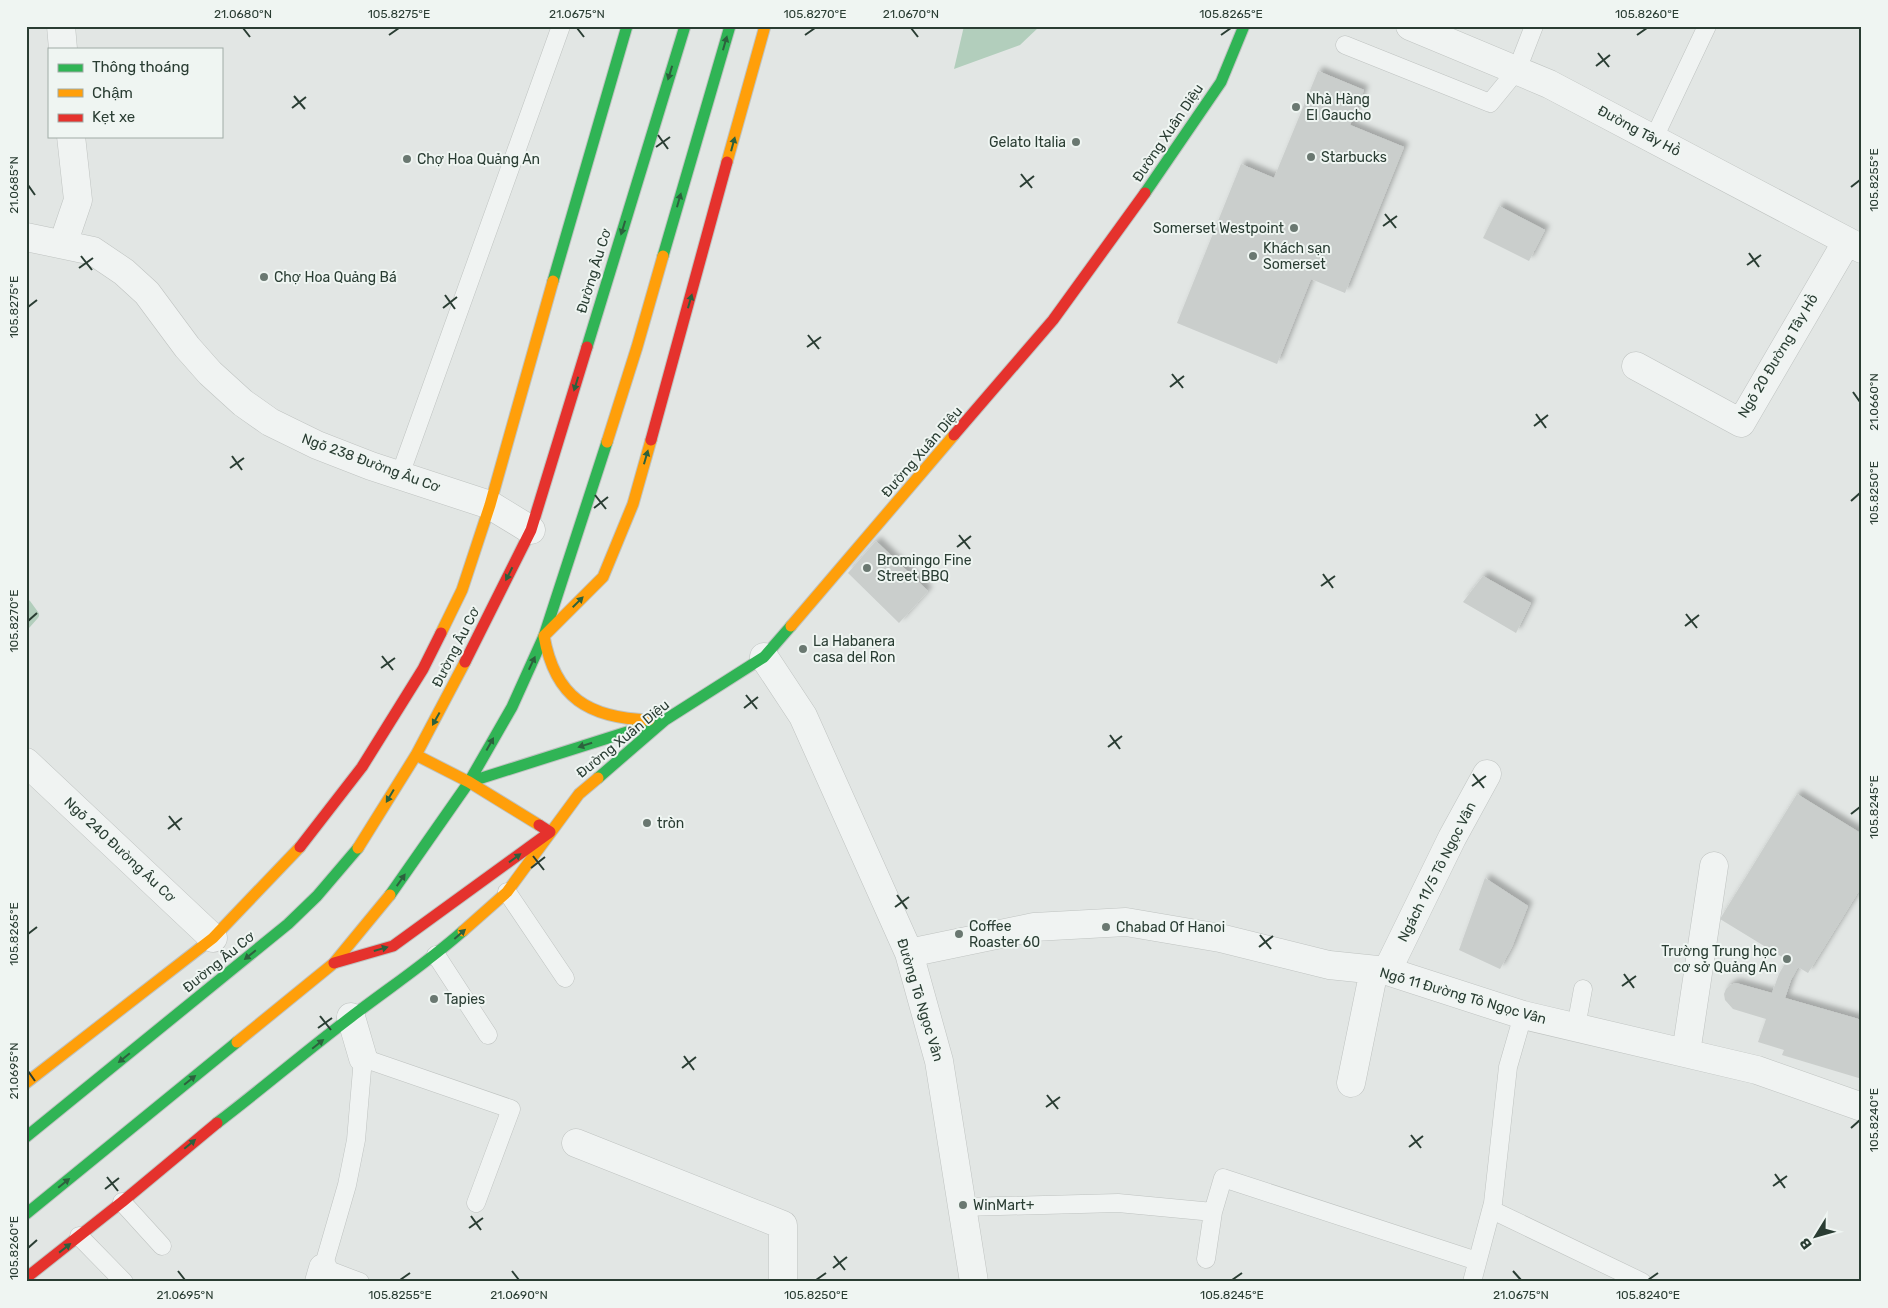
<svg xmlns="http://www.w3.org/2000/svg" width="1888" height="1308" font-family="Rubik,sans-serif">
	<defs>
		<filter id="shadow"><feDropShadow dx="4.5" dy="-4.5" stdDeviation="2.5" flood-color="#0004"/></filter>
	</defs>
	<rect width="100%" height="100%" fill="#e2e6e4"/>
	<path fill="#b2cebc" d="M964,26h76l-20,19 -66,24z"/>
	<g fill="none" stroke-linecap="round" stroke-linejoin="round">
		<path stroke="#b2cebc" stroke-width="10" d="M26,604l8,11 -8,9"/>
	</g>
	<path fill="#cacecc" filter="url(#shadow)" d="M1318,71l46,19 -14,35 54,22 -59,146 -34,-14 -34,85 -100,-41 64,-159 33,14z
		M1499,206l46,24 -16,31 -46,-23z
		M876,541l52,50 -29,32 -51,-50z
		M1483,576l48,27 -15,30 -53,-31z
		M1797,794l65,40v52l-54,87 -10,-6 -7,13 -6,18 77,22v59l-80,-24 2,-5 -26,-8 8,-23 -33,-10 -8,-9 -1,-6 2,-5 4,-4 6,-2 36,10 7,-19 8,-14 -67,-41z
		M1485,878l43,28 -16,41 -12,22 -41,-19z"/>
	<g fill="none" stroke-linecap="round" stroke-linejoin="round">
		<g stroke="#bfc3c1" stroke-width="19">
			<path id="lane" d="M1345,45l145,58 27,-33 17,-44
				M1654,138l53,-112
				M400,475l161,-449
				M507,892l58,86
				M436,955l52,80
				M1576,1027l7,-38
				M122,1202l40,44
				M963,1207l155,-4 95,9
				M1492,1210l150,72
				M79,1236l45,46
				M1206,1259l7,-47 10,-34 254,83
				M360,1282l-37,-14 24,-83 9,-45 7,-82 148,51 -35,94
				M1472,1282l21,-79 15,-136 15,-52"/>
		</g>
		<g stroke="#bfc3c1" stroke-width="29">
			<path id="street" d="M61,26l2,23
				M1410,26l139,58 313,165
				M26,237l67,14 31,21 23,21 40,54 23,26 33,30 27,19 47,23 54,21 119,39 41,25
				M63,244l15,-44 -7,-64
				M1636,366l105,57 106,-182
				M764,657l39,59 106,237 30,108 35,221
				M26,762l187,176
				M909,953l125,-26 92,-5 94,16 109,27 58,6 136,44 234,55 105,37
				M1387,971l65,-133 35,-64
				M351,1017l12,41
				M1686,1053l28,-187
				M1351,1083l23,-113
				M576,1143l207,82v57
				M319,1282l4,-14"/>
		</g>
		<g stroke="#bfc3c1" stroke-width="13">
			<path id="fast" d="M1145,193l76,-111 23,-56
				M663,256l67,-230
				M553,281l74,-255
				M587,347l98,-321
				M598,778l67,-58 99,-63 27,-31
				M469,782l196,-62
				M390,895l79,-113 43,-75 32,-71 63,-194
				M217,1123c46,-35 89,-72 134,-106 38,-29 77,-55 112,-86
				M26,1137l262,-213 29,-28 41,-48
				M26,1214l211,-172"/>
		</g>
		<g stroke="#bfc3c1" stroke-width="13">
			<path id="slow" d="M727,162l38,-136
				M607,442l30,-95 26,-91
				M791,626l163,-191
				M441,633l21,-43 28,-85 63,-224
				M544,636l59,-59 30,-73 18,-64
				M544,636c11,62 45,82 105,84
				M416,755l53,27 70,43
				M358,848l58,-93 49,-93
				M463,931l44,-39 72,-98 19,-16
				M237,1042l97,-79 56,-68
				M26,1083l187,-145 87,-91"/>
		</g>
		<g stroke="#bfc3c1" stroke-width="13">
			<path id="jam" d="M954,435l99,-115 92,-127
				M651,440l76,-278
				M465,662l66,-132 56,-183
				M300,847l62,-80 61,-98 18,-36
				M334,963l59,-17 157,-114 -11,-7
				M26,1278l96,-76 95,-79"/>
		</g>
		<use href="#lane" stroke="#f0f3f2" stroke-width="18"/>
		<use href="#street" stroke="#f0f3f2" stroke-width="28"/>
		<use href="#fast" stroke="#30b455" stroke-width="11"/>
		<use href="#slow" stroke="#ff9f0a" stroke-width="11"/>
		<use href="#jam" stroke="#e5322d" stroke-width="11"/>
	</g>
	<defs><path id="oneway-solid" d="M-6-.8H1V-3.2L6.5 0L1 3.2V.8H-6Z" transform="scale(1.25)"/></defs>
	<g fill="#2c613d">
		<use href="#oneway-solid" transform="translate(725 43) rotate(-74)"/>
		<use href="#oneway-solid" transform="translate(670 73) rotate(107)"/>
		<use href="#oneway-solid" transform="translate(733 144) rotate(-75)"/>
		<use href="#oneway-solid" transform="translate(679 200) rotate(-74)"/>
		<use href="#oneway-solid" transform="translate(623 228) rotate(107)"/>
		<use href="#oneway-solid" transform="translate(690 301) rotate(-74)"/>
		<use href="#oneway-solid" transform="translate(576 384) rotate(107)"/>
		<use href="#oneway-solid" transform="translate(646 457) rotate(-74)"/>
		<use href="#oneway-solid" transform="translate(509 574) rotate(117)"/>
		<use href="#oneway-solid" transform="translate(578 602) rotate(-45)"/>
		<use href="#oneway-solid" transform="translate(532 663) rotate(-65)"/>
		<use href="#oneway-solid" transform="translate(436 719) rotate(119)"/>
		<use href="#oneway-solid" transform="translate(490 744) rotate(-61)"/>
		<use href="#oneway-solid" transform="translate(585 745) rotate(162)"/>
		<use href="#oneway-solid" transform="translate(390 796) rotate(121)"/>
		<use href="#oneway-solid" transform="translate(515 858) rotate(-36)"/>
		<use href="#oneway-solid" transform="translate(401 880) rotate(-55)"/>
		<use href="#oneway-solid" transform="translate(460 934) rotate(-41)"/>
		<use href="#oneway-solid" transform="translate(381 949) rotate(-16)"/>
		<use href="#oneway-solid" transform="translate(250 955) rotate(141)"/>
		<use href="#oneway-solid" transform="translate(318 1044) rotate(-39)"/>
		<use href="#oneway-solid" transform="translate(124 1058) rotate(141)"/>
		<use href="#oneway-solid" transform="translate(190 1080) rotate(-39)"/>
		<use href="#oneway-solid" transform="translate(190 1144) rotate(-40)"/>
		<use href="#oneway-solid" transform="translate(64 1183) rotate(-39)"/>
		<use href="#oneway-solid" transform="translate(65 1248) rotate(-38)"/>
	</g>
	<path fill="none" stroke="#2a3d33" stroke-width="2" d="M243,28l7,9M577,28l7,9M911,28l7,9M389,35l10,-7M805,35l10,-7M1221,35l10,-7M1637,35l10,-7M1598,53l11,14M1596,66l14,-11M294,96l11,13M292,108l14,-11M658,135l10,14M656,147l14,-10M1021,174l11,14M28,185l7,10M1020,187l14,-11M1851,187l9,-7M1385,214l11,14M1383,226l14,-10M1749,253l10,14M81,256l11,14M1747,265l14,-10M79,268l14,-10M445,295l10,14M28,307l9,-7M443,308l14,-11M808,335l11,14M807,347l14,-10M1172,374l11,14M1170,387l14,-11M1853,392l7,10M1536,414l10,14M1534,426l14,-11M232,456l10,14M230,468l14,-10M595,495l11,14M1851,501l9,-8M594,508l14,-11M959,535l11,14M957,547l14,-11M1323,574l10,14M1321,586l14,-10M1686,614l11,14M28,621l9,-8M1685,626l14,-11M382,656l11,14M381,668l14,-10M746,695l11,14M744,708l14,-11M1110,735l10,14M1108,747l14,-11M1473,774l11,14M1472,786l14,-10M1851,814l9,-7M169,816l11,14M168,829l14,-11M533,856l11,14M531,868l14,-11M897,895l10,14M895,907l14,-10M28,934l9,-7M1260,935l11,14M1259,947l14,-11M1624,974l10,14M1622,986l14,-10M320,1016l11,14M318,1028l14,-10M684,1056l10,14M682,1068l14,-11M28,1071l7,10M1047,1095l11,14M1046,1107l14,-10M1851,1128l9,-8M1411,1135l10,13M1409,1147l14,-11M1775,1174l10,14M107,1177l11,14M1773,1186l14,-10M105,1189l14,-11M471,1216l10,14M469,1228l14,-10M28,1248l9,-8M834,1256l11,14M833,1268l14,-11M178,1271l7,9M512,1271l7,9M1513,1271l8,9M400,1280l10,-7M816,1280l10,-7M1232,1280l10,-7M1648,1280l10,-7"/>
	<g fill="#6a7871" stroke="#eff5f2" stroke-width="2">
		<circle cx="1296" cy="107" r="5"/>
		<circle cx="1076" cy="142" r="5"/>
		<circle cx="1311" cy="157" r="5"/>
		<circle cx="407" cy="159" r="5"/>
		<circle cx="1294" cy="228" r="5"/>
		<circle cx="1253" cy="256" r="5"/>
		<circle cx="264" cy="277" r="5"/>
		<circle cx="867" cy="568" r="5"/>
		<circle cx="803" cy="649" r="5"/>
		<circle cx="647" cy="823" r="5"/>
		<circle cx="1106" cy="927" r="5"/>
		<circle cx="959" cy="934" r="5"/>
		<circle cx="1787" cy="959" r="5"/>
		<circle cx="434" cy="999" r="5"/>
		<circle cx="963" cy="1205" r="5"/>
	</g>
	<g text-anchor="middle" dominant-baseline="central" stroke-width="4" stroke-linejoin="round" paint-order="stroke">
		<g font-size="14" fill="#2a3d33" stroke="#eff5f2" text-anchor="start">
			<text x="1306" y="99">Nhà Hàng<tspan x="1306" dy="16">El Gaucho</tspan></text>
			<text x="1066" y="142" text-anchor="end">Gelato Italia</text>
			<text x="1321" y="157">Starbucks</text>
			<text x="417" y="159">Chợ Hoa Quảng An</text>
			<text x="1284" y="228" text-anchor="end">Somerset Westpoint</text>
			<text x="1263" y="248">Khách sạn<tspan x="1263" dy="16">Somerset</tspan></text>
			<text x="274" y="277">Chợ Hoa Quảng Bá</text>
			<text x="877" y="560">Bromingo Fine<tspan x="877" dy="16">Street BBQ</tspan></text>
			<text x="813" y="641">La Habanera<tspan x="813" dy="16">casa del Ron</tspan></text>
			<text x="657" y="823">tròn</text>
			<text x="969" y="926">Coffee<tspan x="969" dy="16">Roaster 60</tspan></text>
			<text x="1116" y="927">Chabad Of Hanoi</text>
			<text x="1777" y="951" text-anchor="end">Trường Trung học<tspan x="1777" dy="16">cơ sở Quảng An</tspan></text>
			<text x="444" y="999">Tapies</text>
			<text x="973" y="1205">WinMart+</text>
		</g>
		<g font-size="14" fill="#2a3d33" stroke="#eff5f2">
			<text transform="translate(1639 131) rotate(28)">Đường Tây Hồ</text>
			<text transform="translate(1168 133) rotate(-56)">Đường Xuân Diệu</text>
			<text transform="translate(594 271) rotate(-73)">Đường Âu Cơ</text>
			<text transform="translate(1778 356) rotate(-59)">Ngõ 20 Đường Tây Hồ</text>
			<text transform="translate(922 452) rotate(-49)">Đường Xuân Diệu</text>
			<text transform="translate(371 463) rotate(20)">Ngõ 238 Đường Âu Cơ</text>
			<text transform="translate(456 647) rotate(-63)">Đường Âu Cơ</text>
			<text transform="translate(623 739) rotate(-39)">Đường Xuân Diệu</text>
			<text transform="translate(120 850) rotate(43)">Ngõ 240 Đường Âu Cơ</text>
			<text transform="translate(1437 872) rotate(-63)">Ngách 11/5 Tô Ngọc Vân</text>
			<text transform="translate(219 962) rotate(-39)">Đường Âu Cơ</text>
			<text transform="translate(1463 996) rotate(16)">Ngõ 11 Đường Tô Ngọc Vân</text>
			<text transform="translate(920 1000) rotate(73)">Đường Tô Ngọc Vân</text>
		</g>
	</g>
	<rect width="1888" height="1308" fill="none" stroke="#eff5f2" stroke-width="55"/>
	<rect x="48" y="48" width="175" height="90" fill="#eff5f2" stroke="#a0aba6"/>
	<rect x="58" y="64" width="25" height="8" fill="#30b455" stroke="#a0aba6"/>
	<text x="92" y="72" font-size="15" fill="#2a3d33">Thông thoáng</text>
	<rect x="58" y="89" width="25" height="8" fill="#ff9f0a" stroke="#a0aba6"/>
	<text x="92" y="98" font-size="15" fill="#2a3d33">Chậm</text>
	<rect x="58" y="114" width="25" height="8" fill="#e5322d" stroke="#a0aba6"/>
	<text x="92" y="122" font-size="15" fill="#2a3d33">Kẹt xe</text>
	<g transform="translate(1816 1236) rotate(233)" stroke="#eff5f2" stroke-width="4" paint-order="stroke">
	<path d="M0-4L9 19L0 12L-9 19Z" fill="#2a3d33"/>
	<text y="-8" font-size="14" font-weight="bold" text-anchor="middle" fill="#2a3d33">B</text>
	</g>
	<rect x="28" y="28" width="1832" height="1252" fill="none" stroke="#2a3d33" stroke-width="2"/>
	<g font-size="12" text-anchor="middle" fill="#2a3d33">
		<text x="243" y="18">21.0680°N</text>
		<text x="399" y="18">105.8275°E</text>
		<text x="577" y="18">21.0675°N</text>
		<text x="815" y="18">105.8270°E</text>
		<text x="911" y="18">21.0670°N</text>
		<text x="1231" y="18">105.8265°E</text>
		<text x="1647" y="18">105.8260°E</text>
		<text transform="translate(1874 180) rotate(-90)" y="4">105.8255°E</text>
		<text transform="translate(14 185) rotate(-90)" y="4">21.0685°N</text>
		<text transform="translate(14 307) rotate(-90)" y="4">105.8275°E</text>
		<text transform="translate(1874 402) rotate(-90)" y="4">21.0660°N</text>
		<text transform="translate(1874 493) rotate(-90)" y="4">105.8250°E</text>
		<text transform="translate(14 621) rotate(-90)" y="4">105.8270°E</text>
		<text transform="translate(1874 807) rotate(-90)" y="4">105.8245°E</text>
		<text transform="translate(14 934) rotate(-90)" y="4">105.8265°E</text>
		<text transform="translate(14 1071) rotate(-90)" y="4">21.0695°N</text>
		<text transform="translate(1874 1120) rotate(-90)" y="4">105.8240°E</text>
		<text transform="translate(14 1248) rotate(-90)" y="4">105.8260°E</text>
		<text x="185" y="1299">21.0695°N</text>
		<text x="400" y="1299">105.8255°E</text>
		<text x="519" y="1299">21.0690°N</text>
		<text x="816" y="1299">105.8250°E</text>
		<text x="1232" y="1299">105.8245°E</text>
		<text x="1521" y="1299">21.0675°N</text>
		<text x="1648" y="1299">105.8240°E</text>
	</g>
</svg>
